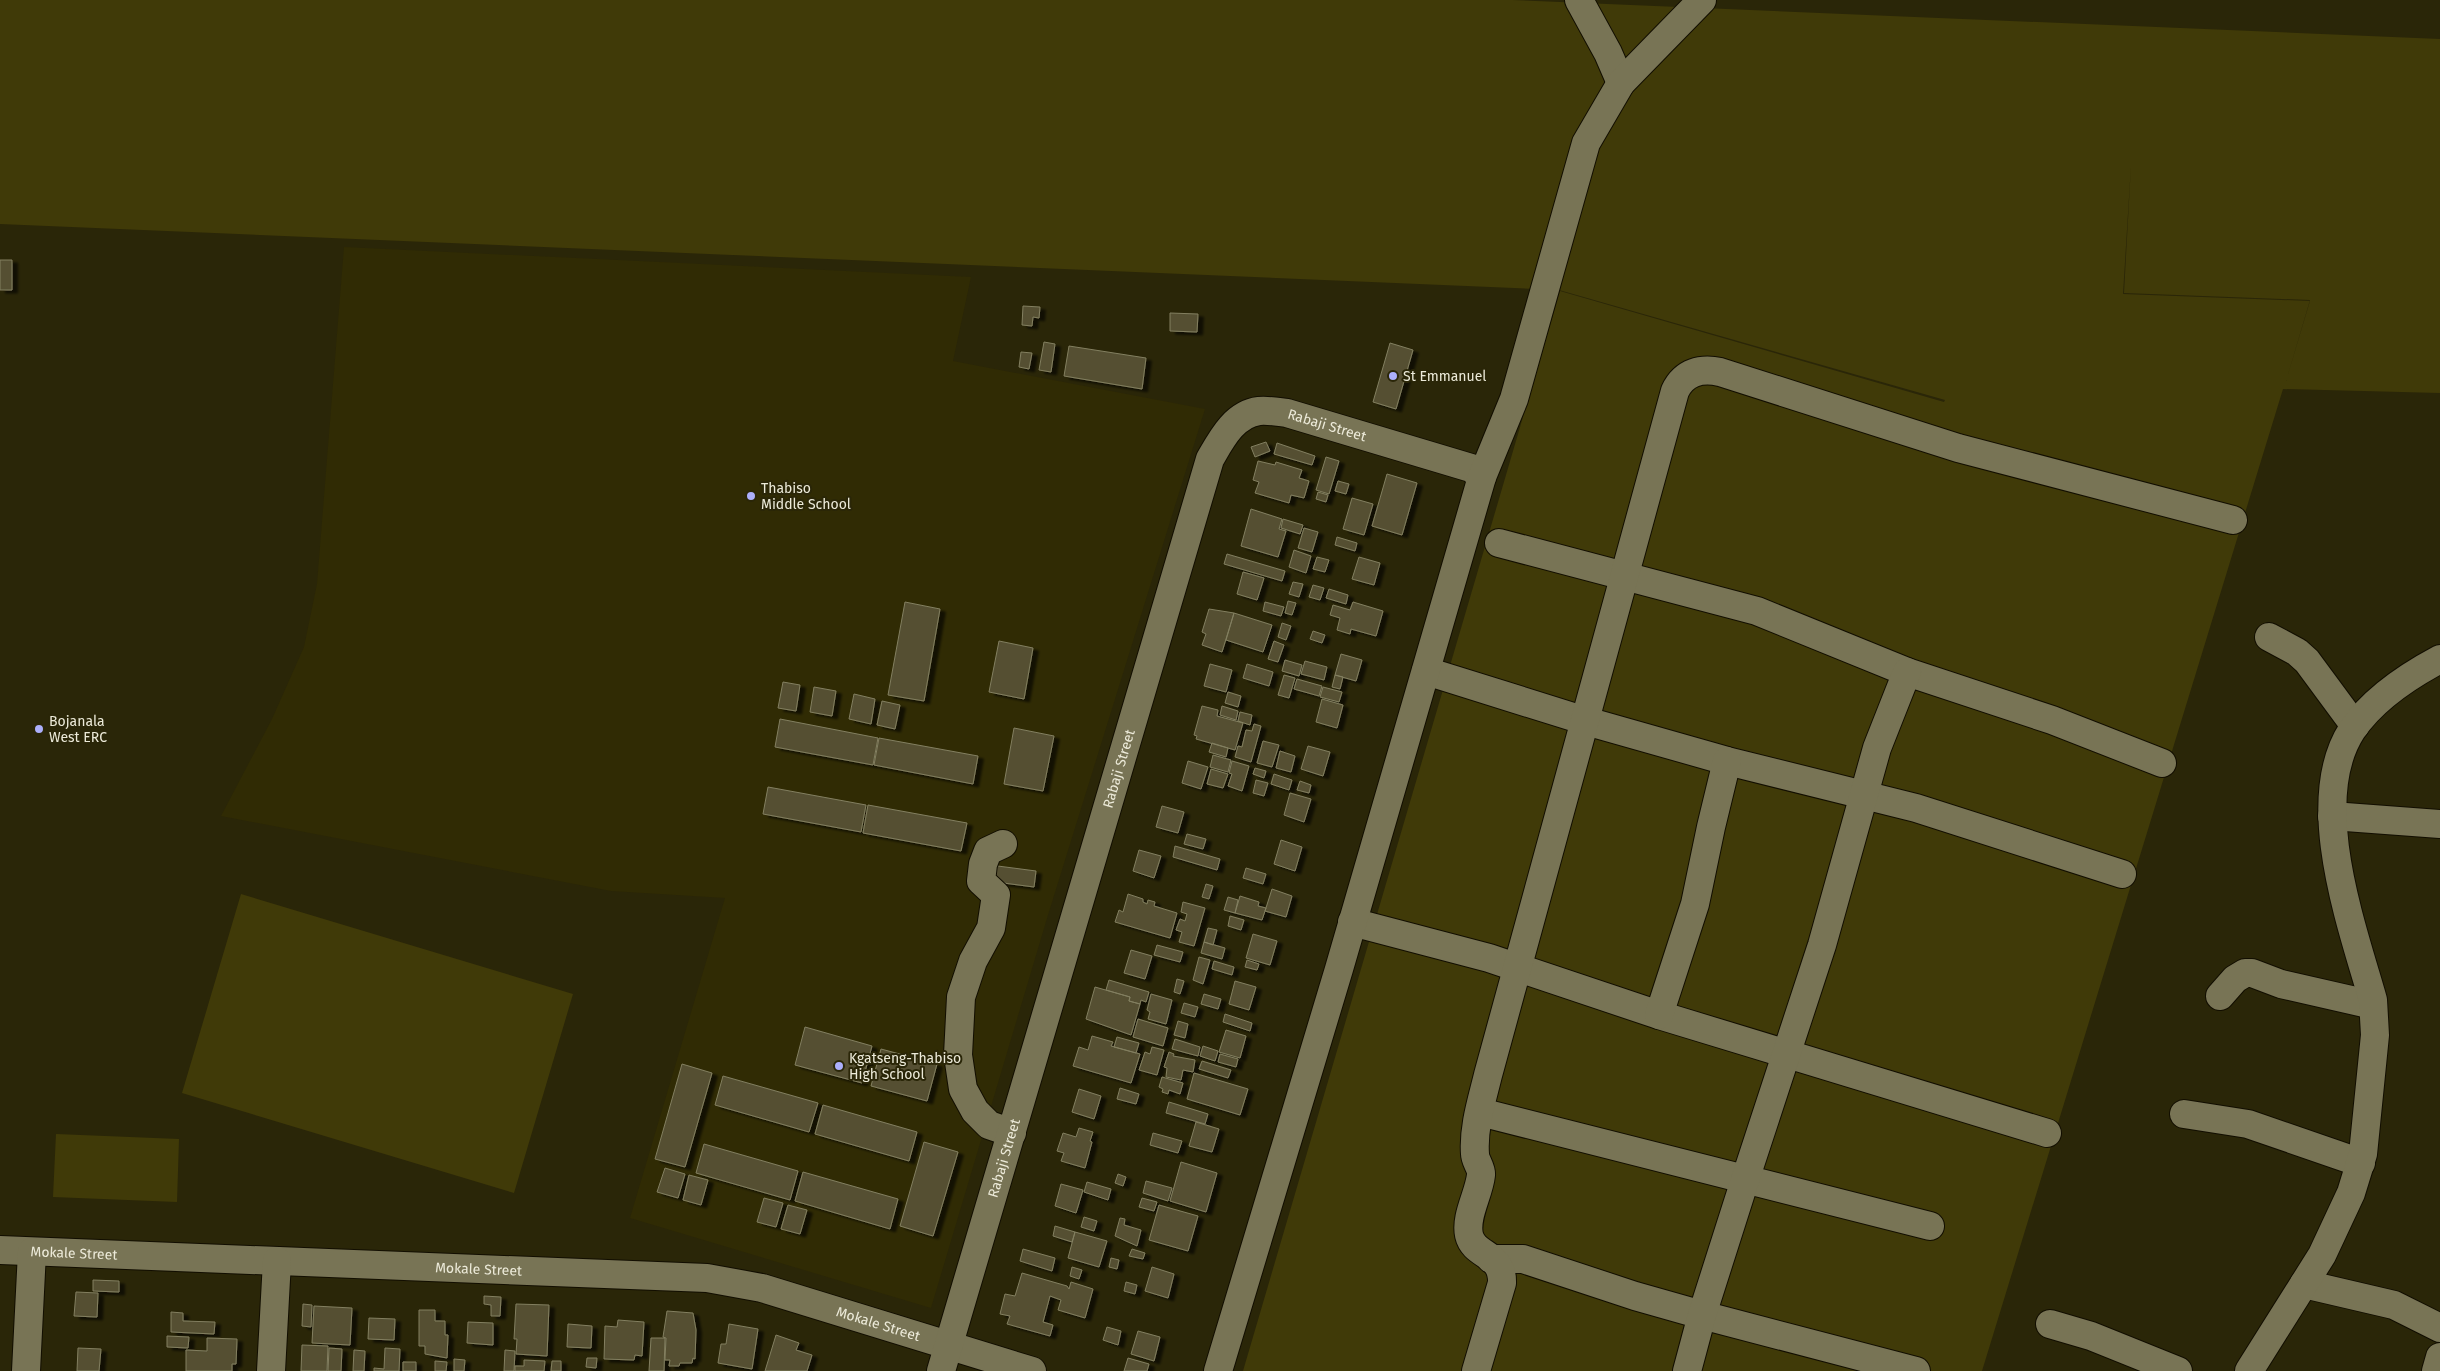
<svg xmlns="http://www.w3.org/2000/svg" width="2440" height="1371" font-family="'Fira Sans',sans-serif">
	<defs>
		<filter id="shadow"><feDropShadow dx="5.5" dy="3" stdDeviation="1" flood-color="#0009"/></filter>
	</defs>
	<rect width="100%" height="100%" fill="#2a2608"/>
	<path fill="#302b04" d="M344,247l627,30 -18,84 252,48 -157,506 -117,393 -301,-90 95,-320 -114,-7 -390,-75 51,-97 32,-72 13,-63z"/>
	<path fill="#403a08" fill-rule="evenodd" d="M0,0h1512l928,39v354l-157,-4 -301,982h-739l317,-1080 384,111 1,-2 -386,-110 -1559,-66zM2131,165l-7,128 186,7 -24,81 24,-80 -187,-7z
		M241,894l332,100 -59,199 -332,-100z
		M56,1134l123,5 -2,63 -124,-5z"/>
	<path fill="#545033" stroke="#837f60" filter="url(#shadow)" d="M0,260h12v30h-12z
		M1023,306l17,1 -1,11 -6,-1 -1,9 -10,-1z
		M1170,313l28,1 -1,18 -27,-1z
		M1044,342l11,2 -4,28 -12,-2z
		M1390,343l23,7 -17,59 -23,-7z
		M1069,346l77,12 -4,31 -78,-13z
		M1021,352l11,1 -3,16 -10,-2z
		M1266,442l4,9 -15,6 -4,-10z
		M1277,443l38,13 -3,9 -38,-11z
		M1326,457l13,4 -10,33 -13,-4z
		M1258,461l17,4 1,-3 26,8 -3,8 10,3 -5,17 -13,-3 -2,8 -34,-10 4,-11 -6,-2z
		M1387,474l30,9 -15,52 -30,-9z
		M1338,481l11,3 -3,10 -11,-3z
		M1318,492l10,3 -2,7 -10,-3z
		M1352,498l21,6 -9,31 -21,-6z
		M1251,509l31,10 -3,10 7,2 -8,26 -37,-11z
		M1283,519l20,6 -3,9 -19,-6z
		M1304,528l14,4 -6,20 -14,-4z
		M1337,537l20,6 -2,8 -20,-6z
		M1294,550l17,6 -5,17 -17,-6z
		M1227,554l58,17 -3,10 -58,-17z
		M1317,557l12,3 -4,12 -12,-3z
		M1359,557l21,6 -6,22 -22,-6z
		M1243,572l21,6 -7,22 -20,-6z
		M1293,582l10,2 -4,13 -10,-3z
		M1313,585l11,3 -4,12 -11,-3z
		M1329,589l19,6 -2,9 -20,-6z
		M1288,601l8,2 -4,12 -7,-2z
		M905,602l35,7 -16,92 -36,-6z
		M1265,602l19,5 -3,9 -18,-5z
		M1353,602l30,9 -7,25 -25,-7 -1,5 -13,-4 3,-12 -10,-3 3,-10 17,5z
		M1209,609l25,4 -12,39 -20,-7 4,-11 -4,-2z
		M1234,613l38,12 -9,27 -37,-12z
		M1282,623l9,3 -5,14 -8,-3z
		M1313,631l12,4 -3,8 -12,-4z
		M999,641l34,7 -9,51 -35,-7z
		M1274,641l10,4 -6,17 -10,-3z
		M1341,654l21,6 -6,21 -21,-6z
		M1285,660l17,5 -3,11 -17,-5z
		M1305,661l22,6 -3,13 -23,-6z
		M1210,664l22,6 -6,22 -22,-6z
		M1247,664l26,8 -4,14 -26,-8z
		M1284,675l11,3 -6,20 -11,-3z
		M1335,675l8,2 -3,12 -8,-2z
		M1297,679l25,7 -3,10 -25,-7z
		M783,682l17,3 -4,26 -18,-3z
		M814,687l22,4 -4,25 -22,-4z
		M1323,687l19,5 -3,10 -19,-5z
		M1228,692l13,4 -3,11 -13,-4z
		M854,694l21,5 -4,25 -22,-5z
		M1322,699l21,6 -6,23 -21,-6z
		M882,701l18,4 -5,24 -18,-4z
		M1202,706l16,4 -1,6 26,7 -8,27 -39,-11 1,-3 -3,-1z
		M1222,706l16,5 -2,9 -16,-5z
		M1240,712l12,3 -2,10 -12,-4z
		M780,719l98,19 -5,27 -98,-18z
		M1254,724l7,2 -10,36 -16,-5 3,-11 4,1 4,-17 6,1z
		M1014,728l40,8 -11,55 -39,-7z
		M879,738l99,18 -5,28 -99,-19z
		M1263,741l16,4 -7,22 -15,-4z
		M1212,743l16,5 -2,9 -17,-5z
		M1308,746l22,6 -7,24 -22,-7z
		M1280,751l15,5 -4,16 -15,-4z
		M1213,755l18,5 -3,12 -18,-5z
		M1188,761l20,6 -7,22 -19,-6z
		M1232,761l17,5 -7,25 -14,-5 4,-12 -3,-1z
		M1255,768l11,3 -2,7 -11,-4z
		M1211,769l17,5 -5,14 -16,-4z
		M1274,774l18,6 -3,10 -18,-6z
		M1256,780l12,3 -4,13 -11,-3z
		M1300,781l11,4 -2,8 -12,-3z
		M768,787l98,18 -5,27 -98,-18z
		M1290,793l21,6 -7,23 -20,-7z
		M868,805l99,18 -6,28 -98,-18z
		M1162,806l22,6 -6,21 -22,-6z
		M1187,834l19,5 -3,10 -19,-5z
		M1281,840l21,7 -7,24 -21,-7z
		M1175,846l45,13 -3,11 -44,-13z
		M1139,850l22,6 -7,22 -21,-7z
		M990,865l46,6 -2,16 -46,-6z
		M1246,868l20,6 -3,10 -20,-6z
		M1206,884l7,2 -4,13 -7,-2z
		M1272,889l20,7 -6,21 -21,-6z
		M1128,894l15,5v3l4,2 1,-4 7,2 -1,4 23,7 -7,25 -55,-16 4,-12 4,2z
		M1240,896l19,6 -1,4 8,2 -4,12 -27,-7z
		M1228,897l10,3 -3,13 -11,-3z
		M1183,902l22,6 -11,38 -15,-4 3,-10 -6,-2 4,-11 5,2 2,-7 -6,-2z
		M1230,916l14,4 -3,10 -13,-4z
		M1208,928l9,2 -4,15 -9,-3z
		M1253,934l24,7 -7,24 -24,-7z
		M1204,942l21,6 -3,11 -21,-6z
		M1157,945l26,7 -3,10 -26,-7z
		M1131,950l21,6 -7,23 -21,-6z
		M1199,957l11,3 -7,24 -10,-4z
		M1247,960l12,4 -2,6 -12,-3z
		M1214,961l20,6 -2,8 -20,-6z
		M1177,979l7,2 -4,13 -6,-2z
		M1109,980l40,12 -3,10 -5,-2 -1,4 -11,-3 1,-4 -24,-7z
		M1235,981l21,6 -7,23 -20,-6z
		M1095,987l35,10 -1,4 11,3 -9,31 -45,-16z
		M1151,994l21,6 -6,24 -18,-5 2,-7 -3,-2z
		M1204,994l17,5 -3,10 -17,-5z
		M1184,1003l14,4 -3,10 -14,-4z
		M1225,1014l27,9 -2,8 -27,-9z
		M1138,1019l30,9 -5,18 -30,-9z
		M1178,1021l10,3 -3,14 -11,-3z
		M805,1027l67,19 -10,37 -67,-18z
		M1226,1030l20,6 -6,22 -21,-6z
		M1092,1036l21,6 -2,4 29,8 -9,29 -58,-17 6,-19 9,3z
		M1117,1037l22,6 -3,10 -22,-6z
		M1175,1039l25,8 -2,9 -26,-7z
		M1203,1046l15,5 -3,10 -15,-5z
		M1152,1047l12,3 -7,25 -18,-5 6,-18 5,2z
		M881,1049l56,15 -10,37 -56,-15z
		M1169,1052l5,2 -1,2 22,4 -2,12 -10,-2 -2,10 -15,-3 1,-9 -3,-1z
		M1220,1054l18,5 -2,8 -18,-5z
		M1202,1061l29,9 -3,8 -29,-9z
		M682,1064l30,9 -27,94 -30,-8z
		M1194,1073l54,16 -8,26 -53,-16z
		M723,1076l95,27 -9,29 -94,-27z
		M1162,1077l21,6 -3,11 -11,-4 -1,4 -6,-2 1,-3 -4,-2z
		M1120,1088l19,6 -3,10 -19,-5z
		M1079,1089l22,7 -7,23 -22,-7z
		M1169,1102l39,12 -3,10 -39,-11z
		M823,1105l94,27 -8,29 -94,-27z
		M1196,1122l23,7 -7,23 -23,-6z
		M1079,1128l14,4 -3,9 2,1 -7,26 -24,-7 3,-8 -7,-2 6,-18 13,4z
		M1153,1133l29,8 -4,12 -28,-8z
		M924,1142l34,10 -25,84 -33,-10z
		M704,1144l94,27 -8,29 -94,-27z
		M1181,1162l36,11 -11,39 -36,-11z
		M665,1168l20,6 -7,24 -21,-6z
		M803,1172l95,27 -8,30 -95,-28z
		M1118,1174l8,3 -3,9 -8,-3z
		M689,1175l19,5 -7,25 -18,-5z
		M1146,1181l26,7 -4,13 -25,-8z
		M1087,1182l24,7 -3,11 -24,-8z
		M1061,1184l22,6 -7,23 -21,-7z
		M764,1198l19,5 -7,24 -19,-5z
		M1142,1198l15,4 -3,9 -15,-4z
		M788,1205l19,5 -7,24 -19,-5z
		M1159,1205l39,11 -10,35 -39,-11z
		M1084,1217l13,4 -3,10 -13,-4z
		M1120,1218l5,1 -1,6 17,5 -4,16 -22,-10z
		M1055,1226l20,6 -3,10 -19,-6z
		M1075,1232l32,9 -8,26 -31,-9z
		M1023,1249l32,9 -3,13 -32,-10z
		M1132,1249l13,4 -2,6 -14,-3z
		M1111,1258l8,2 -2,9 -8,-2z
		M1072,1267l10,3 -3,9 -9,-3z
		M1152,1267l22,7 -6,24 -23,-7z
		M1022,1273l45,13 2,3 2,-7 22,7 -8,29 -27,-8 3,-10 -11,-4 -7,26 10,3 -3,11 -43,-12 3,-8 -10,-2 5,-20 10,2z
		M93,1280l26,1v11l-26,-1z
		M1126,1282l11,3 -2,9 -11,-3z
		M76,1292l22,1 -1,24 -23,-1z
		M484,1296l17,1 -1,19h-9v-11l-7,-1z
		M303,1304l9,1 -1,22 -9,-1z
		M516,1304l33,1 -2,51 -31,-2 1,-15h-3z
		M314,1306l38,2 -2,37 -38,-2z
		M419,1310h16v11h10v14h3l-1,23 -22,-4v-8h-6z
		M667,1311l26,2 3,17 -1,29 -2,-1 -1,5h-12l-1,3h-10l1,-6h-5l1,-22 -3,-1z
		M171,1312l12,1v8l32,1 -1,12 -43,-2z
		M369,1318l26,1 -1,21 -26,-1z
		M618,1320l26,2 -2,34 -7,-1 -1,5 -30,-1 1,-33 12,1z
		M468,1322l25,1v22l-26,-2z
		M568,1324l24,2 -1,22 -24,-1z
		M729,1324l29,5 -6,40 -34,-6 3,-19h5z
		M1107,1327l14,4 -3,14 -15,-5z
		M1138,1331l22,6 -6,24 -23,-7z
		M776,1335l23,8 -3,7 16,5 -5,16h-42z
		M167,1336l22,1 -1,11 -21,-1z
		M207,1338l30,1 -1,25h-4v7h-46v-21l21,1z
		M651,1338h14l-1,33h-15z
		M302,1345l26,1 -1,25h-26z
		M78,1348l23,1 -2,22h-22z
		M329,1348l13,1 -1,22h-13z
		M385,1348l15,1 -1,22h-25v-3l10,1z
		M354,1350l11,1 -1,20h-11z
		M505,1350l10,1 -1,20h-10z
		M587,1358h10l-1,10 -10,-1z
		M1128,1358l21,6 -2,7h-23z
		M454,1359l11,1 -1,11h-10z
		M524,1360l21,1 -1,10h-29v-5h9z
		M435,1361l12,1 -1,9h-11z
		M552,1361h9v10h-10z
		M403,1362h13v9h-13z"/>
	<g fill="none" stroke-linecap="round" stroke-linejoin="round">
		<g stroke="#120e00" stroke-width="30">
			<g id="minor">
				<path d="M1579,0l29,53 13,30"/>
				<path d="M1499,543l258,68 150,61 145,48 110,43"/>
				<path d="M2269,637l28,15 10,9 48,65"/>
				<path d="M1426,671l160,50 141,40 189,47 206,66"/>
				<path d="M2332,816l108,8"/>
				<path d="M1003,844l-15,7 -5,13 -2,17 15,14 -5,33 -18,33 -12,36 -3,58 5,34 12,22 14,14 23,8"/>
				<path d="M1352,922l137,36 170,57 388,118"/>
				<path d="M2220,996l15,-17 10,-6h7l29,11 92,21"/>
				<path d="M1659,1015l36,-111 16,-77 16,-66"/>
				<path d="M1480,1112l450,114"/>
				<path d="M2184,1114l64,10 113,39"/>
				<path id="s1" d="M0,1250l707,28 55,10 270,83"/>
				<path d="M1491,1259h32l112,37 67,19 214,56"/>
				<path d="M2304,1284l90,21 46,23"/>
				<path d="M2050,1324l41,12 87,35"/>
				<path d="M26,1371l6,-119"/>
				<path d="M271,1371l6,-110"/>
				<path id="s2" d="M941,1371l269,-912c11,-19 24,-45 49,-48 9,-1 19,1 28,2l184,55 11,9"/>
				<path d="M1218,1371l121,-402 143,-492 32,-78 72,-256 35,-60 81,-83"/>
				<path d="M1476,1371l26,-88c1,-31 -28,-26 -33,-48 -4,-19 10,-41 12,-60 1,-7 -6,-14 -6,-21 -2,-27 7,-54 13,-79l187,-684c9,-19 26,-23 45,-19l238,76 275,72"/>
				<path d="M1687,1371l15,-56 43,-135 77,-235 55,-197 30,-76"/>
				<path d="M2249,1371l73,-116 29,-62 12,-39 12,-119 -2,-35c-21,-74 -67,-199 -21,-270 21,-31 56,-54 88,-71"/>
				<path d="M2436,1371l4,-14"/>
			</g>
		</g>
		<use href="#minor" stroke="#787455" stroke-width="28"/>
	</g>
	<g fill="#acaffb" stroke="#2a2608" stroke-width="2">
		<circle cx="1393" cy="376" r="5"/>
		<circle cx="751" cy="496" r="5"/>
		<circle cx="39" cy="729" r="5"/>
		<circle cx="839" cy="1066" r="5"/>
	</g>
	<g text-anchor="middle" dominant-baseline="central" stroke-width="4" stroke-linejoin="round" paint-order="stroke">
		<g font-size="14" fill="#ecead9" stroke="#2a2608" text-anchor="start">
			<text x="1403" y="376">St Emmanuel</text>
			<text x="761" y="488">Thabiso<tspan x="761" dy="16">Middle School</tspan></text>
			<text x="49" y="721">Bojanala<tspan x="49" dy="16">West ERC</tspan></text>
			<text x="849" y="1058">Kgatseng-Thabiso<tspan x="849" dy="16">High School</tspan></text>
		</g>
		<g font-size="14" fill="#ecead9" stroke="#2a2608">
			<text stroke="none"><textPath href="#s2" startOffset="1092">Rabaji Street</textPath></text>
			<text stroke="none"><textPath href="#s2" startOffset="628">Rabaji Street</textPath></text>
			<text stroke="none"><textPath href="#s2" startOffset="222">Rabaji Street</textPath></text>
			<text stroke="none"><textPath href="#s1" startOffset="74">Mokale Street</textPath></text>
			<text stroke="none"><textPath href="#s1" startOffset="479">Mokale Street</textPath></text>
			<text stroke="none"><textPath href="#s1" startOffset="885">Mokale Street</textPath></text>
		</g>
	</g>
</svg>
